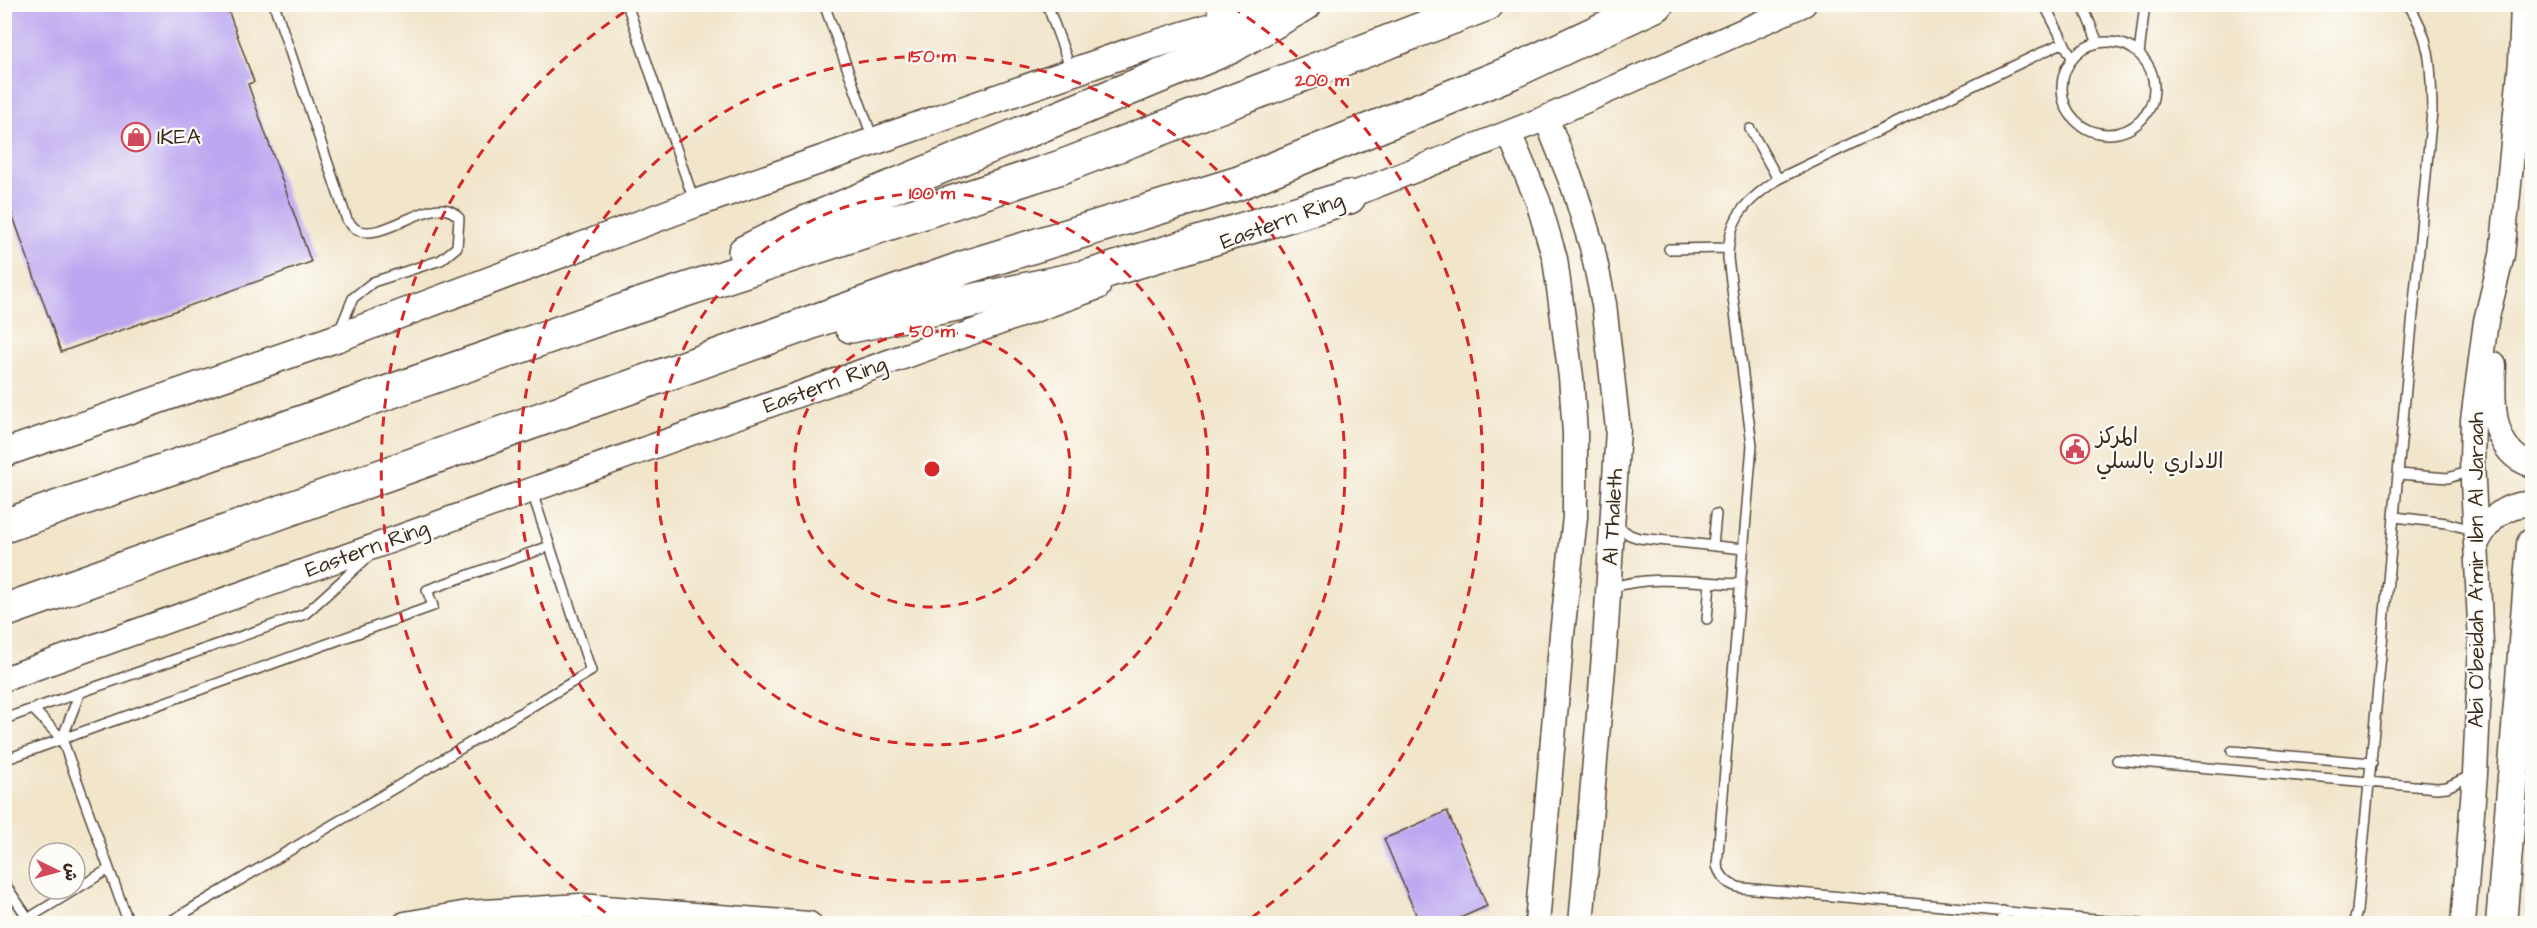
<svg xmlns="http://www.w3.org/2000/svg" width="2537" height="928" font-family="'Architects Daughter','Playpen Sans Arabic',sans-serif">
	<rect width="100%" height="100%" fill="#fdfcf7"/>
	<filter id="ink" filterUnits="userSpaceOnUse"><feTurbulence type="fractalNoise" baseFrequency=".0167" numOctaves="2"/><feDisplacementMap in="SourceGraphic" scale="12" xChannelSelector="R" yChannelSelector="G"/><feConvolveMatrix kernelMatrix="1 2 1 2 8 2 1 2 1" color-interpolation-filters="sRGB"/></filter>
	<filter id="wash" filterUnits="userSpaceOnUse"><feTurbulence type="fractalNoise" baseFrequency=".008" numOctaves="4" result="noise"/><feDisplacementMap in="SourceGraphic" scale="24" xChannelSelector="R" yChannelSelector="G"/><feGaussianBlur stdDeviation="1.35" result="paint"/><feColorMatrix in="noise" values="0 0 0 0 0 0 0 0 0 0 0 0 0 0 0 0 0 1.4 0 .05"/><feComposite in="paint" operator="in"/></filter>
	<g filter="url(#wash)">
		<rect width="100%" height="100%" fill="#f1e5ca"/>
		<g id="blocks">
			<path fill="#bca7f0" d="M4,4h222l28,78 -6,2 63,178 -250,90 -57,-161z
				M1447,811l40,95 -40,18h-27l-36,-85z"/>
		</g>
	</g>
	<g filter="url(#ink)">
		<use href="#blocks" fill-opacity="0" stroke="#564638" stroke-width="1.5"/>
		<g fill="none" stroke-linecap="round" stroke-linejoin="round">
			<g stroke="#564638" stroke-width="12">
				<path id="service" d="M274,4l73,216c3,3 6,8 10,10 30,13 80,-42 102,-12l-2,29 -16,13 -68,22 -20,16 -14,34
					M627,4l67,197
					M824,4l49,135
					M1047,4l24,66
					M2044,4l28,54
					M2082,4l16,39
					M2064,42l-286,137c-32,22 -50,38 -50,79l24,187 -35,421c5,13 12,20 26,22l397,36
					M2062 88a46 46 0 1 1 92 0a46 46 0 1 1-92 0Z
					M2139,54l6,-50
					M1750,129l28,50
					M1669,249l59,-1
					M2399,474l49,4 22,-7
					M2395,517l51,6 27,7
					M1614,524l16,11 9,3 105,11
					M1713,546l3,-32
					M1611,588c40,-14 89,-5 130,-4
					M1707,619l3,-36
					M33,709l29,30 18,-47
					M4,719l301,-105 63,-57
					M62,739l67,185
					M2232,751l140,12
					M4,760l429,-154 -6,-16 123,-44
					M2117,760l320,28 10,-1 25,-12
					M4,883l24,35
					M19,924l90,-55
					M166,924l425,-253 -59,-179
					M2002,924l1,-13
					M2353,924l4,-13 75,-800c-1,-41 0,-72 -24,-107"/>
			</g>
			<g stroke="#564638" stroke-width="22">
				<path id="minor" d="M1216,4l11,32"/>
			</g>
			<g stroke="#564638" stroke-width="27">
				<path id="tertiary" d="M1546,118l28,70 18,59 12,57 14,125 -13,215 -24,280
					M1509,133l29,68 17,58 16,118 4,56v84l-13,117 -25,290
					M1334,202l212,-84 258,-114
					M2494,365c-2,36 -4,87 38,100
					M2476,544c13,-24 27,-41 56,-40
					M4,679l1094,-392
					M405,924l63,-11 112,-7 229,18
					M2463,924l12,-150 6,-130 -9,-183 1,-41 13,-99 16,-66 19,-193 2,-58"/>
			</g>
			<g stroke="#564638" stroke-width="30">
				<path id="secondary" d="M4,453l333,-115 357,-134 439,-153 152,-47"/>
			</g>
			<g stroke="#564638" stroke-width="33">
				<path id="primary" d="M2501,924l31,-380"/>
			</g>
			<g stroke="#564638" stroke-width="36">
				<path id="motorway" d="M745,252l55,-27 430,-178 75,-43
					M851,326l239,-50 259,-79
					M4,526l632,-220 425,-139 426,-163
					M4,611l962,-344 273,-84 273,-111 145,-68"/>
			</g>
			<use href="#service" stroke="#fff" stroke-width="9"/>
			<use href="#minor" stroke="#fff" stroke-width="20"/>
			<use href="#tertiary" stroke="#fff" stroke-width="24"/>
			<use href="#secondary" stroke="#fff" stroke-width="27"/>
			<use href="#primary" stroke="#fff" stroke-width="30"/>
			<use href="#motorway" stroke="#fff" stroke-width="33"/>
		</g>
	</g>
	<g fill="none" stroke="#d62828" stroke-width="3" stroke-dasharray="10 8">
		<circle cx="932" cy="469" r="138"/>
		<circle cx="932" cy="469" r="276"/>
		<circle cx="932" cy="469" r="413"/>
		<path d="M620 923A551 551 0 0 1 632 7M1232 7A551 551 0 0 1 1244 923"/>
	</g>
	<defs>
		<g id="shop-ring" transform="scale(1.5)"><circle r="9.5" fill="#fdfcf7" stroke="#d1495b" stroke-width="1.5"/><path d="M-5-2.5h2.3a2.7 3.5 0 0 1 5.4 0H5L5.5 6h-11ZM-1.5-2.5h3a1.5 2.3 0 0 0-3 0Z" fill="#d1495b"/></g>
		<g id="civic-ring" transform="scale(1.5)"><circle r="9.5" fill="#fdfcf7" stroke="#d1495b" stroke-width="1.5"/><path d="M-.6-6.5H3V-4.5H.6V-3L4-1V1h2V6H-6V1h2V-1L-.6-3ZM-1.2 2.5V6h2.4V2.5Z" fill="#d1495b"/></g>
	</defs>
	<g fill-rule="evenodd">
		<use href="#shop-ring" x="136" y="137"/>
		<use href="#civic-ring" x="2075" y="449"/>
	</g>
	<g text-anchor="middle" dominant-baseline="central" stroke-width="4.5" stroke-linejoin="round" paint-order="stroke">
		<g font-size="22" fill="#3b2a1e" stroke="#fdfcf7" text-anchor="start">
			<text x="157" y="137">IKEA</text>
			<text x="2096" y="436">المركز<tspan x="2096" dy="25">الاداري بالسلي</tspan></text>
		</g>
		<g font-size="22" fill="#3b2a1e" stroke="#fdfcf7">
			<text transform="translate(1282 221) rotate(-20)">Eastern Ring</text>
			<text transform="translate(825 385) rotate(-20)">Eastern Ring</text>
			<text transform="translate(1613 517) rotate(-87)">Al Thaleth</text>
			<text transform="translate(367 549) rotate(-20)">Eastern Ring</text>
			<text transform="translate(2476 570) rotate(-90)">Abi O'beidah A'mir Ibn Al Jaraah</text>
		</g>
	</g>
	<circle cx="932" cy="469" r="9" fill="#d62828" stroke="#fdfcf7" stroke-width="3"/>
	<g font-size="18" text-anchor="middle" font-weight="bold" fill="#d62828" stroke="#fdfcf7" stroke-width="4.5" stroke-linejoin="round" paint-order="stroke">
		<text x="932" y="62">150 m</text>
		<text x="1322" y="86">200 m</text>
		<text x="932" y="199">100 m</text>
		<text x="932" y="337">50 m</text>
	</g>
	<rect width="2537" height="928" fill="none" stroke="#fdfcf7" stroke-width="24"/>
	<g transform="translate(57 871) rotate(95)"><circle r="28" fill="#fdfcf7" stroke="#afa8a0" stroke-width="1.5"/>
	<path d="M0-4.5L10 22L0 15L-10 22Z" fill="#d1495b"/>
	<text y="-9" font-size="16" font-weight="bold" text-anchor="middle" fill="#3b2a1e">ش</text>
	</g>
</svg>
